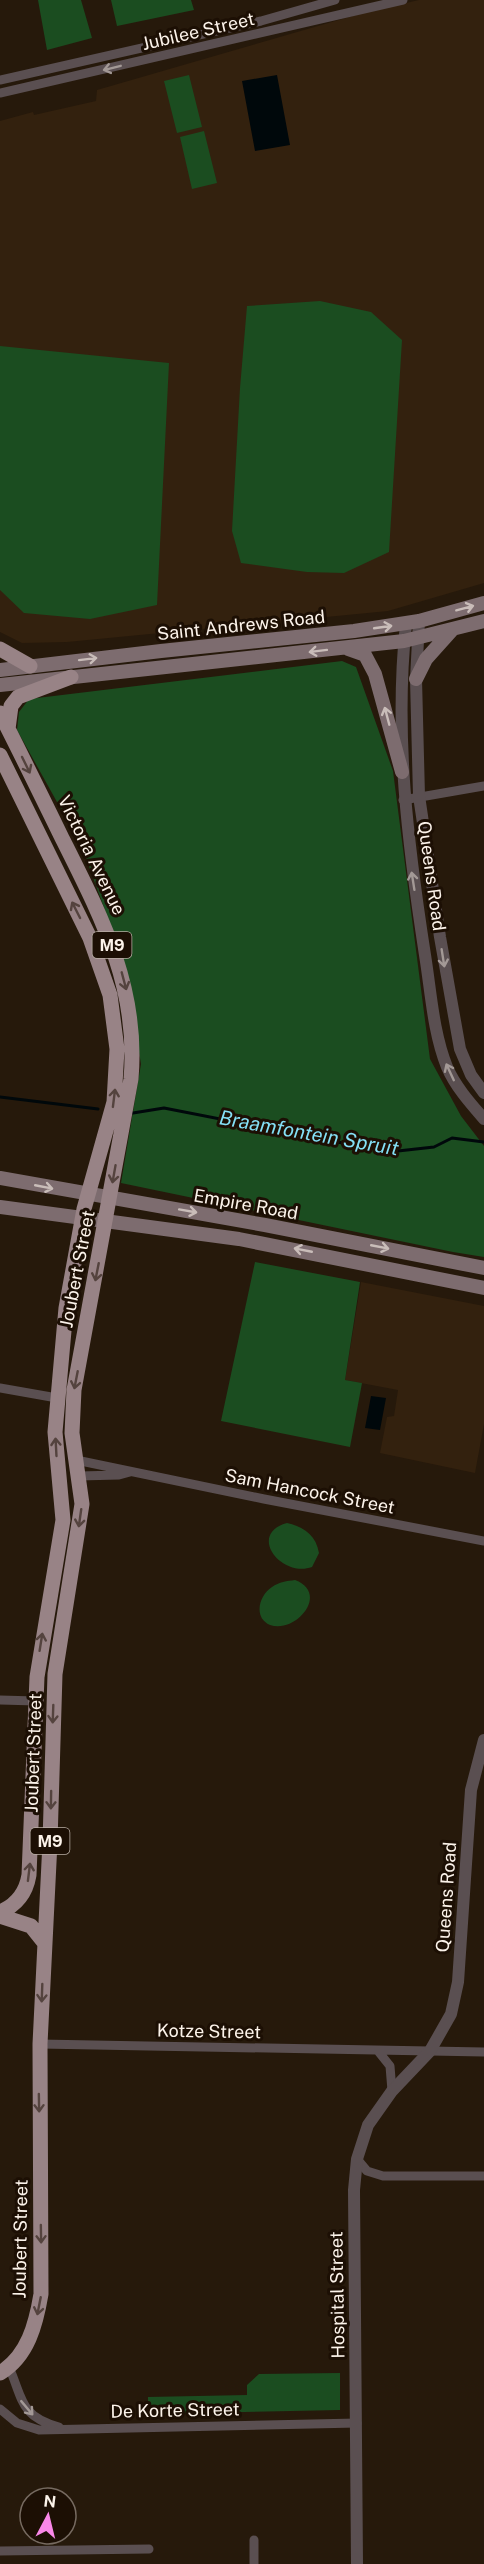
<svg xmlns="http://www.w3.org/2000/svg" width="484" height="2564" font-family="'Public Sans',sans-serif">
	<rect width="100%" height="100%" fill="#26190b"/>
	<path fill="#33210e" d="M419,0h65v583l-96,28 -321,31 -45,1 -22,-11v-511l33,-9 1,3 62,-14 1,-11 266,-77z
		M361,1282l123,24v118l-9,49 -95,-20 7,-36 7,-1 4,-26 -53,-10z"/>
	<path fill="#1b4d20" d="M38,0h43l11,38 -45,12z
		M111,0h80l3,10 -77,16z
		M189,75l13,52 -25,6 -13,-52z
		M204,131l13,52 -25,6 -12,-52z
		M320,301l51,11 31,28 -13,212 -45,21 -37,-1 -66,-9 -9,-32 8,-143 7,-82z
		M0,346l169,17 -12,242 -67,14 -66,-6 -24,-23z
		M342,661l14,6 37,104 37,288 31,57 23,30v111l-31,-5 -332,-69 20,-119 -16,-98 -43,-119 -65,-117 2,-18 10,-13z
		M255,1262l105,20 -15,98 17,3 -12,64 -129,-26z
		M287,1523c17,4 29,12 32,30l-7,14c-31,11 -65,-33 -25,-44z
		M295,1580c35,13 1,54 -25,45 -17,-7 -11,-30 2,-38 7,-5 15,-6 23,-7z
		M340,2373v37l-192,4v-17l99,-2v-10l12,-11z"/>
	<path fill="#00080b" d="M277,75l13,70 -35,6 -13,-70z
		M371,1396l15,2 -6,32 -15,-2z"/>
	<g fill="none" stroke-linecap="round" stroke-linejoin="round">
		<path stroke="#00080b" stroke-width="3" d="M0,1097l98,12
			M133,1113l31,-5 204,40 30,3 36,-4 18,-9 32,4"/>
		<path stroke="#5a4f51" stroke-width="9" d="M0,80l261,-59 74,-21
			M0,93l403,-93
			M403,800l81,-14
			M0,1388l57,10
			M76,1460l188,39 220,42
			M79,1476l40,-1 11,-3
			M0,1700l36,1
			M40,2044l444,8
			M378,2051l12,15 2,25
			M357,2159l10,12 16,5h101
			M9,2367c14,32 11,50 50,60
			M0,2409l17,14 22,7 318,-7
			M254,2540v24
			M0,2551l149,-2"/>
		<path stroke="#5a4f51" stroke-width="12" d="M419,621l-3,58 3,117 21,141 20,112 11,26 13,18
			M406,624c-12,111 2,221 19,331 6,37 8,77 22,112 8,19 23,36 37,52
			M357,2564l-3,-374 3,-31 11,-34 24,-34 38,-40 21,-37 7,-32 13,-192 13,-50"/>
		<path stroke="#7d6c6f" stroke-width="14" d="M348,649l17,6 10,19 27,98
			M0,670l161,-19 193,-20 65,-10 65,-18
			M416,679l10,-20 26,-29
			M0,685l404,-44 80,-20
			M0,1178l265,47 219,43
			M0,1207l239,32 245,49"/>
		<path stroke="#988386" stroke-width="15" d="M0,649l30,17
			M0,713c21,41 41,82 61,123 40,80 78,151 70,243l-57,311 -2,43 10,71 -27,170 -5,168 -10,202 1,250c-5,30 -13,62 -41,79
			M8,729l3,-23 7,-9 53,-20
			M0,755l90,183 20,57 7,54 -3,53 -30,107 -18,99 -11,124 8,88 -26,157 -8,198c-3,18 -12,30 -29,37
			M0,1916l31,10 12,15"/>
	</g>
	<defs><path id="oneway-shaft" d="M-6 0H5M1.5-3L5.5 0L1.5 3" fill="none" stroke-width="1.6" stroke-linecap="round" stroke-linejoin="round" transform="scale(1.5)"/></defs>
	<g stroke="#a39996">
		<use href="#oneway-shaft" transform="translate(112 68) rotate(166)"/>
		<use href="#oneway-shaft" transform="translate(413 881) rotate(-99)"/>
		<use href="#oneway-shaft" transform="translate(443 958) rotate(81)"/>
		<use href="#oneway-shaft" transform="translate(450 1072) rotate(-115)"/>
		<use href="#oneway-shaft" transform="translate(27 2408) rotate(50)"/>
	</g>
	<g stroke="#c9bdb9">
		<use href="#oneway-shaft" transform="translate(465 608) rotate(-15)"/>
		<use href="#oneway-shaft" transform="translate(383 627) rotate(-8)"/>
		<use href="#oneway-shaft" transform="translate(318 651) rotate(173)"/>
		<use href="#oneway-shaft" transform="translate(88 659) rotate(-7)"/>
		<use href="#oneway-shaft" transform="translate(387 716) rotate(-105)"/>
		<use href="#oneway-shaft" transform="translate(44 1187) rotate(11)"/>
		<use href="#oneway-shaft" transform="translate(188 1211) rotate(10)"/>
		<use href="#oneway-shaft" transform="translate(380 1247) rotate(11)"/>
		<use href="#oneway-shaft" transform="translate(303 1250) rotate(-169)"/>
	</g>
	<g stroke="#54433e">
		<use href="#oneway-shaft" transform="translate(26 765) rotate(64)"/>
		<use href="#oneway-shaft" transform="translate(76 910) rotate(-117)"/>
		<use href="#oneway-shaft" transform="translate(124 981) rotate(75)"/>
		<use href="#oneway-shaft" transform="translate(114 1098) rotate(-83)"/>
		<use href="#oneway-shaft" transform="translate(114 1174) rotate(100)"/>
		<use href="#oneway-shaft" transform="translate(97 1272) rotate(101)"/>
		<use href="#oneway-shaft" transform="translate(76 1380) rotate(101)"/>
		<use href="#oneway-shaft" transform="translate(56 1447) rotate(-93)"/>
		<use href="#oneway-shaft" transform="translate(80 1518) rotate(98)"/>
		<use href="#oneway-shaft" transform="translate(41 1642) rotate(-81)"/>
		<use href="#oneway-shaft" transform="translate(53 1714) rotate(92)"/>
		<use href="#oneway-shaft" transform="translate(51 1800) rotate(91)"/>
		<use href="#oneway-shaft" transform="translate(29 1872) rotate(-83)"/>
		<use href="#oneway-shaft" transform="translate(42 1993) rotate(92)"/>
		<use href="#oneway-shaft" transform="translate(39 2103) rotate(89)"/>
		<use href="#oneway-shaft" transform="translate(41 2234) rotate(89)"/>
		<use href="#oneway-shaft" transform="translate(39 2306) rotate(101)"/>
	</g>
	<g text-anchor="middle" dominant-baseline="central" stroke-width="6" stroke-linejoin="round" paint-order="stroke">
		<g fill="#1c0f04" stroke="#b9afa5" stroke-width="1.5">
			<rect x="92.5" y="932" width="39" height="26" rx="4.5"/>
			<rect x="30.5" y="1828" width="39" height="26" rx="4.5"/>
		</g>
		<g font-size="16" font-weight="bold" fill="#fcf3ea">
			<text x="112" y="945">M9</text>
			<text x="50" y="1841">M9</text>
		</g>
		<g font-size="18" fill="#fcf3ea" stroke="#1c0f04">
			<text transform="translate(198 31) rotate(-13)">Jubilee Street</text>
			<text transform="translate(241 625) rotate(-6)">Saint Andrews Road</text>
			<text transform="translate(92 855) rotate(64)">Victoria Avenue</text>
			<text transform="translate(432 876) rotate(82)">Queens Road</text>
			<text transform="translate(246 1204) rotate(10)">Empire Road</text>
			<text transform="translate(77 1269) rotate(-79)">Joubert Street</text>
			<text transform="translate(310 1491) rotate(11)">Sam Hancock Street</text>
			<text transform="translate(33 1753) rotate(-88)">Joubert Street</text>
			<text transform="translate(446 1897) rotate(-86)">Queens Road</text>
			<text transform="translate(209 2031) rotate(1)">Kotze Street</text>
			<text transform="translate(20 2239) rotate(-89)">Joubert Street</text>
			<text transform="translate(337 2295) rotate(-91)">Hospital Street</text>
			<text transform="translate(175 2410) rotate(-1)">De Korte Street</text>
		</g>
		<g font-size="20" font-style="italic" fill="#84dff5" stroke="#1c0f04">
			<text transform="translate(309 1133) rotate(10)">Braamfontein Spruit</text>
		</g>
	</g>
	<g transform="translate(48 2516) rotate(7)"><circle r="28" fill="#1c0f04" stroke="#766a60" stroke-width="1.5"/>
	<path d="M0-4.5L10 22L0 15L-10 22Z" fill="#f987e8"/>
	<text y="-9" font-size="16" font-weight="bold" text-anchor="middle" fill="#fcf3ea">N</text>
	</g>
</svg>
